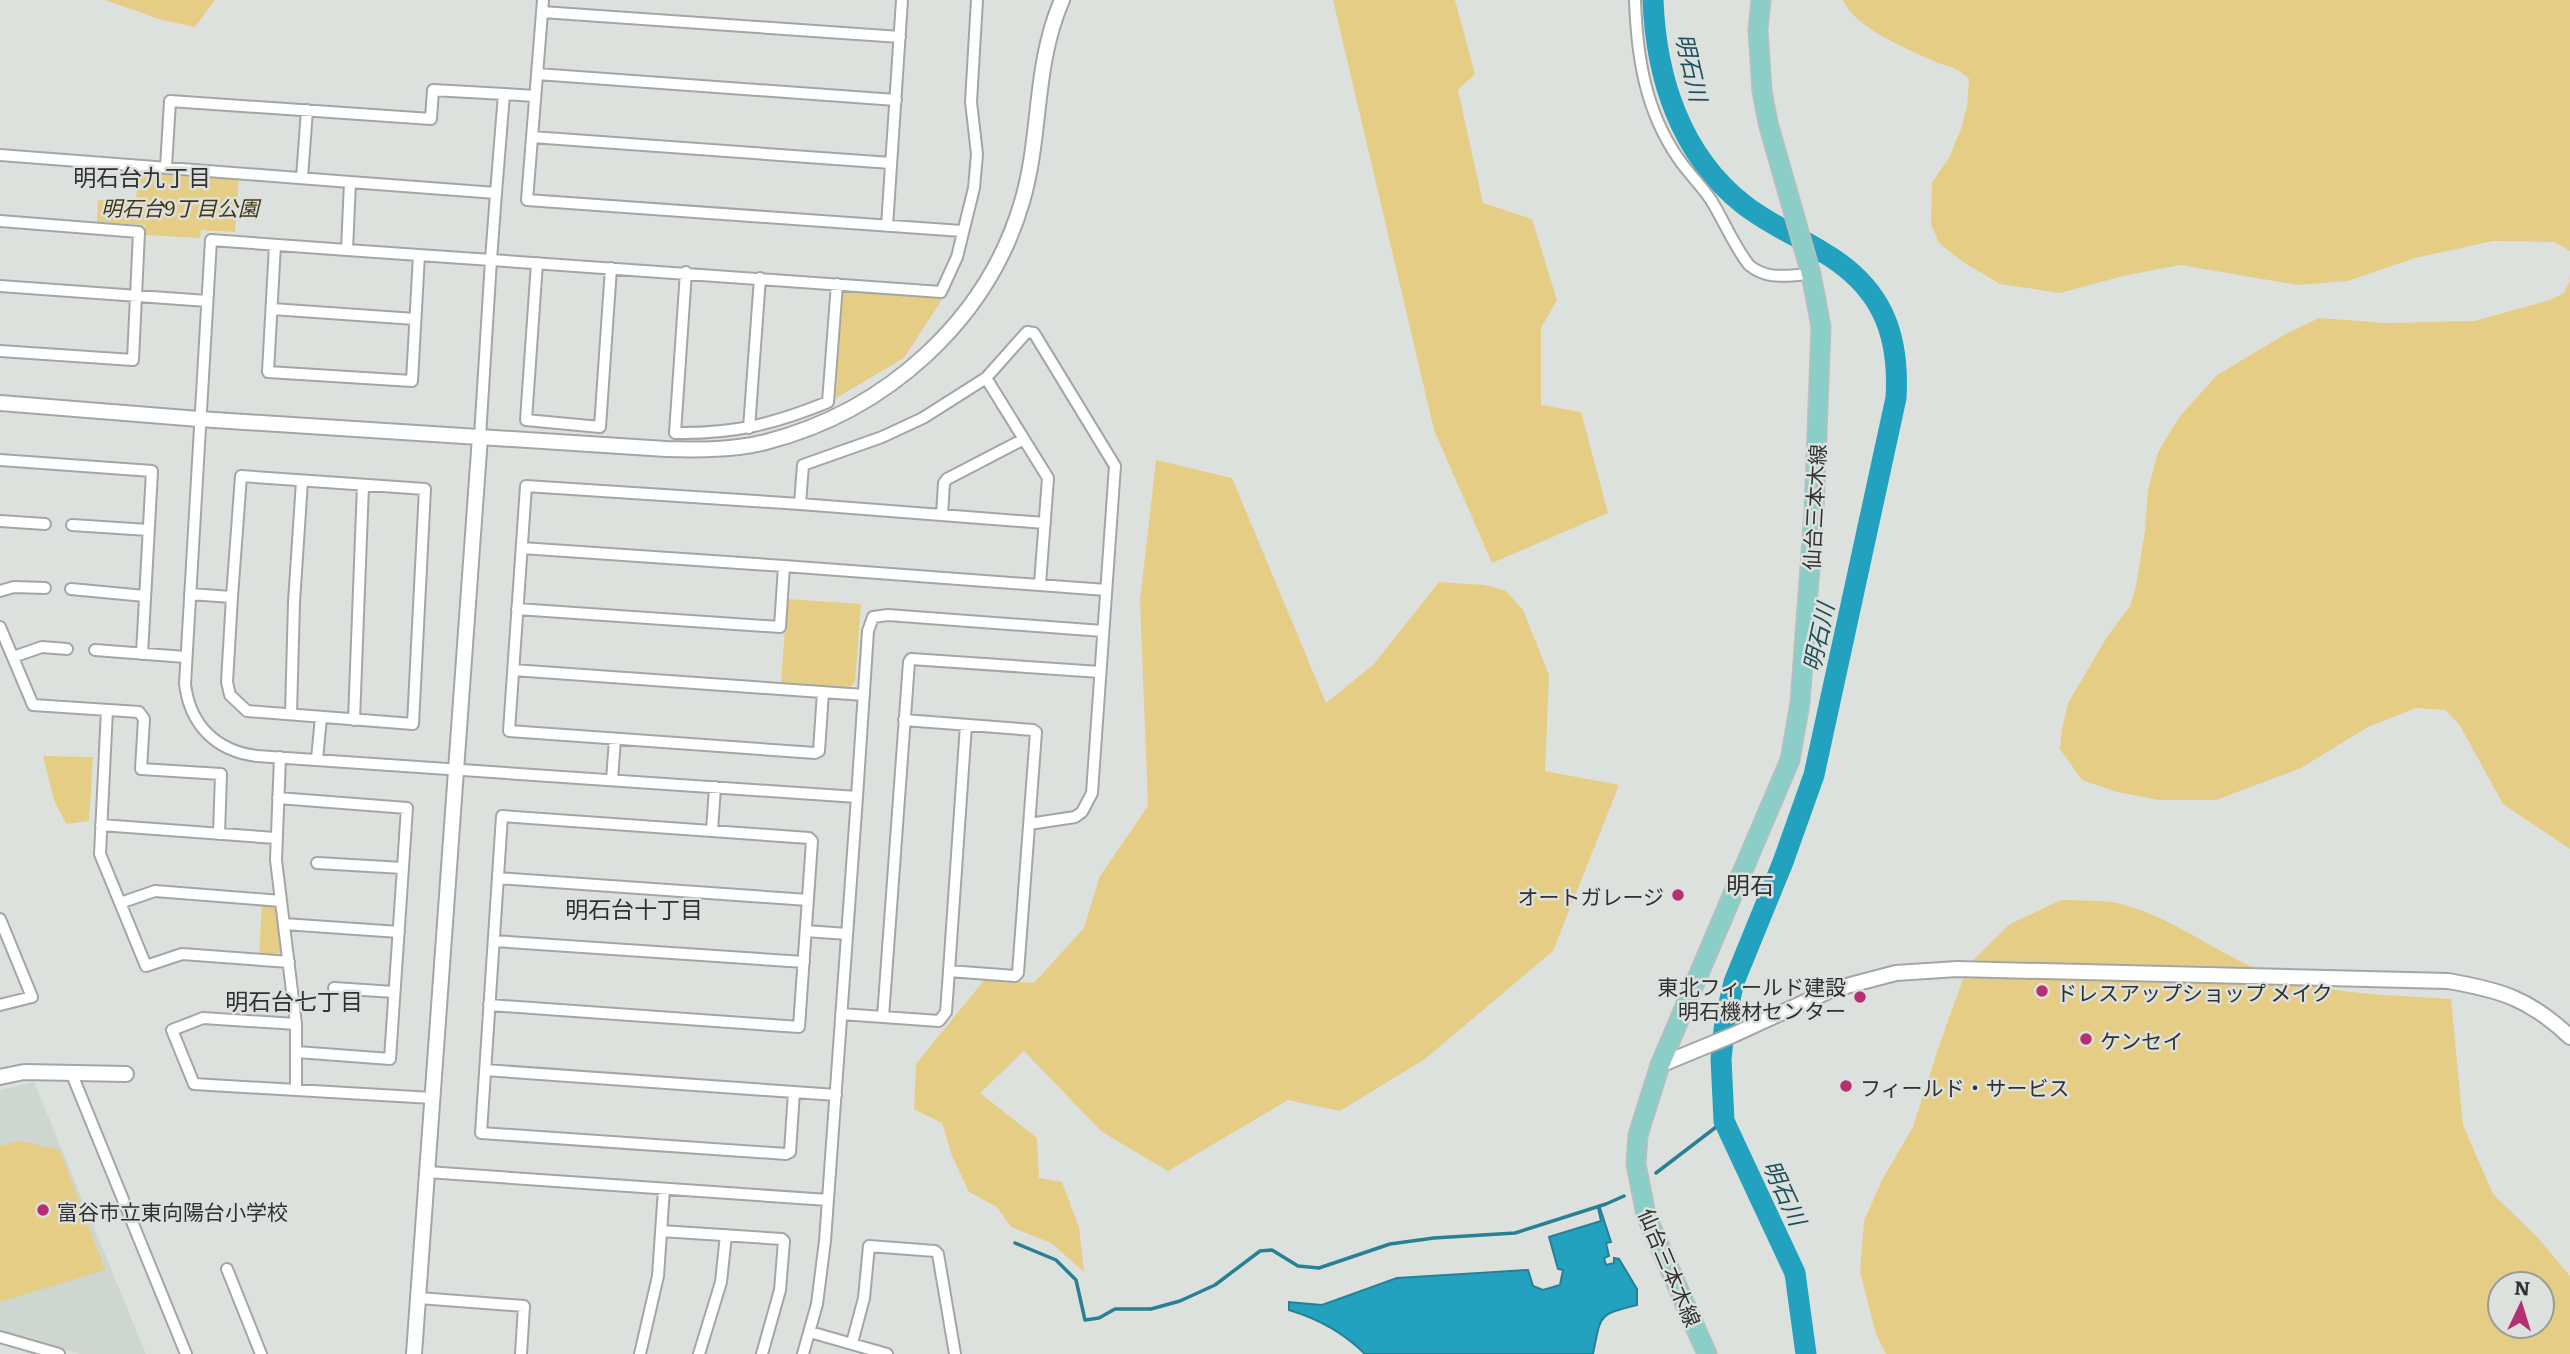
<svg xmlns="http://www.w3.org/2000/svg" width="2570" height="1354" font-family="Literata,'Noto Sans JP',serif">
	<rect width="100%" height="100%" fill="#dde1de"/>
	<path fill="#cdd7cf" d="M34,1082l112,272h-65l-81,-23v-241z"/>
	<path fill="#e6cd86" fill-rule="evenodd" d="M105,0h110l-20,27 -33,-7z
		M1333,0h122l20,74 -17,16 25,113 49,16 25,81 -16,28v77l40,7 27,101 -116,50 -58,-133z
		M1843,0h727v251l-16,-9 -61,-1 -78,17 -67,23 -49,4 -119,-20 -57,11 -63,17 -60,-9 -37,-22 -24,-19 -8,-19 1,-42 17,-24 12,-29 6,-23 2,-27c-10,-11 -20,-12 -33,-17 -25,-11 -83,-35 -93,-62z
		M138,171l101,7 -4,54 -34,-2 -1,8 -55,-3v-10l-48,-3 1,-22 38,2z
		M2570,273v576l-67,-45 -44,-80 -14,-14 -29,-2 -48,19 -67,41 -85,32h-57l-42,-8 -35,-12 -22,-31 2,-19 6,-27 39,-66 23,-31 6,-20 9,-56 3,-40 10,-38 22,-36 37,-41 67,-40 35,-17 67,5 88,-2 76,-21 14,-7 5,-10z
		M847,290l96,8 -39,60 -68,40 3,-102z
		M1156,460l76,18 94,225 48,-39 65,-82 46,3 21,6 17,19 26,65 -4,96 74,14 -66,166 -128,108 -85,52 -52,-11 -120,71 -66,-39 -78,-81 -44,42 57,45 2,40 23,4 17,45 5,45 -33,-29 -40,-16 -14,-20 -28,-15 -17,-36 -10,-33 -28,-14 2,-45 69,-85 49,4 50,-55 16,-52 48,-70 -8,-205z
		M787,599l74,5 -6,78 -6,6 -68,-5z
		M43,756l50,1 -4,64 -23,3 -12,-24z
		M2061,900c20,1 45,-1 64,5 56,16 101,56 156,73 54,17 113,17 170,21l12,126 30,69 46,45 31,37v78h-684l-10,-20 -16,-62 4,-51 18,-41 31,-53 25,-78 30,-84 42,-41zM2500,1284h42v42h-42z
		M262,905l10,1 4,3 7,41 -7,6 -17,-1z
		M21,1141l39,9 45,120 -105,32v-156z"/>
	<path fill="#23a2bf" stroke="#278094" stroke-width="2" d="M1598,1208h2l11,34 -5,1 3,13 -5,2 2,7 8,-2v-5l5,1 18,30v16c-40,10 -36,10 -44,49h-228c-22,-22 -46,-35 -76,-44v-8l33,3 75,-27 131,-8 5,16 10,4 17,-5 3,-15 -5,-1 -9,-32 52,-16z"/>
	<g fill="none" stroke-linecap="round" stroke-linejoin="round">
		<path stroke="#278094" stroke-width="3.5" d="M1656,1173l68,-52
			M1015,1243l41,17 20,20 9,40 14,-2 16,-9h36l29,-8 35,-16 45,-34 12,-1 26,16 21,2 71,-24 44,-6 81,-5 91,-29 18,-8"/>
		<path stroke="#23a2bf" stroke-width="21" d="M1653,0c3,77 27,154 90,204 24,19 52,31 78,47 59,34 79,80 75,147l-82,377 -31,87 -49,120 -9,39 -4,38 3,62 71,152 11,81"/>
		<g stroke="#a3a7a4" stroke-width="14">
			<path id="minor" d="M543,0l-16,200 435,31
				M1635,0c2,57 10,110 43,158 10,15 23,27 33,42 13,21 23,46 38,65 19,16 39,10 62,9
				M542,12l358,25
				M537,74l359,26
				M504,94l31,2
				M532,137l359,26
				M0,155l350,27 -3,68 -136,-10 -26,444c5,41 31,67 72,72l600,41 11,-166 5,-14 15,-2 215,16
				M166,167l4,-66 261,18 2,-29 71,4 -8,99 -146,-11
				M302,178l5,-68
				M0,221l139,11 -6,128 -133,-9
				M887,226l15,-226
				M275,245l-7,127 144,9 7,-126
				M347,250l144,10 5,-67
				M537,263l-11,157 74,7 11,-159
				M686,272l-11,161c59,1 99,-9 153,-31l9,-118
				M0,286l207,15
				M272,309l143,10
				M986,378l62,100 -8,106
				M749,428l11,-150
				M480,437l11,-177 450,32 16,-35 17,-69 3,-34 -6,-52 6,-102
				M0,460l152,11 -10,183
				M800,504l245,19
				M942,515l2,-32 3,-4 77,-40
				M0,521l45,3
				M72,525l76,5
				M784,566l322,24
				M71,589l74,7
				M0,591l14,-4 31,1
				M190,594l42,3 9,-121 184,13 -12,235 -166,-13 -17,-16 -3,-13 5,-85
				M517,609l263,18 4,-61 -262,-18
				M0,627l33,78 106,7 5,7 -3,50 80,5 -2,60
				M95,650l90,7
				M13,657l29,-10 25,2
				M513,670l351,25
				M823,692l-4,59 -4,2 -306,-22 17,-245 274,18 3,-39 79,-28 41,-19 63,-40 41,-46 7,1 81,133 -23,327 -10,19 -7,5 -46,7
				M107,710l-7,144 46,112 36,-12 107,8
				M291,714l3,-112 8,-121
				M354,720l9,-235
				M280,757l-4,103 20,164v66
				M317,759l4,-42
				M612,780l3,-41
				M278,798l129,10 -17,251 -93,-7
				M101,825l174,13
				M712,831l3,-44
				M317,863l86,5
				M498,878l310,22
				M120,903l35,-12 126,10
				M0,919l32,78 -32,8
				M284,924l115,8
				M806,931l41,3
				M494,941l310,21
				M949,971l17,-246
				M334,988l60,4
				M489,1005l310,22 13,-186 -3,-3 -307,-22 -21,317 305,21 4,-2 4,-60
				M841,1014l98,7 7,-9 3,-41 66,5 3,-3 18,-241 -3,-2 -129,-10
				M883,1017l26,-355 2,-3 189,13
				M296,1024l-93,-6 -31,12 22,54 238,14
				M485,1070l351,25
				M71,1072l115,282
				M427,1172l401,28
				M661,1231l121,8 2,2 -4,49 -18,64
				M227,1269l34,85
				M419,1298l105,8 -3,48
				M810,1332l77,22
				M0,1337l59,17
				M852,1343l12,-45 5,-52 66,5 3,3 17,100
				M640,1354l18,-78 6,-87
				M699,1354l22,-72 5,-47
				M803,1354l14,-50 8,-63 32,-444"/>
		</g>
		<g stroke="#a3a7a4" stroke-width="18">
			<path id="tertiary" d="M0,403l199,16 467,30c34,1 68,1 100,-7 120,-31 221,-121 256,-240 20,-68 11,-135 40,-202
				M1660,1065l73,-30 98,-45 65,-17 61,-4 491,12c53,9 82,18 122,56
				M0,1077l24,-5 102,2
				M414,1354l66,-917"/>
		</g>
		<g stroke="#bdbdbd" stroke-width="21">
			<path id="primary" d="M1707,1354l-61,-139 -10,-51 2,-29 22,-70 130,-305 10,-57 14,-191 7,-185 -10,-53 -43,-151 -6,-32 -4,-61 3,-30"/>
		</g>
		<use href="#minor" stroke="#fff" stroke-width="10"/>
		<use href="#tertiary" stroke="#fff" stroke-width="14"/>
		<use href="#primary" stroke="#8bcec7" stroke-width="18"/>
	</g>
	<g fill="#b62f71" stroke="#dde1de" stroke-width="2.5">
		<circle cx="1678" cy="895" r="7"/>
		<circle cx="2042" cy="991" r="7"/>
		<circle cx="1860" cy="997" r="7"/>
		<circle cx="2086" cy="1039" r="7"/>
		<circle cx="1846" cy="1086" r="7"/>
		<circle cx="43" cy="1210" r="7"/>
	</g>
	<g text-anchor="middle" dominant-baseline="central" stroke-width="5" stroke-linejoin="round" paint-order="stroke">
		<g font-size="21" font-style="italic" fill="#443712" stroke="#dde1de">
			<text x="180" y="206">明石台9丁目公園</text>
		</g>
		<g font-size="21" fill="#303130" stroke="#dde1de">
			<text transform="translate(1813 507) rotate(-87)">仙台三本木線</text>
			<text transform="translate(1671 1267) rotate(67)">仙台三本木線</text>
		</g>
		<g font-size="21" fill="#303130" stroke="#dde1de" text-anchor="start">
			<text x="1664" y="895" text-anchor="end">オートガレージ</text>
			<text x="1846" y="985" text-anchor="end">東北フィールド建設<tspan x="1846" dy="24">明石機材センター</tspan></text>
			<text x="2056" y="991">ドレスアップショップ メイク</text>
			<text x="2100" y="1039">ケンセイ</text>
			<text x="1860" y="1086">フィールド・サービス</text>
			<text x="57" y="1210">富谷市立東向陽台小学校</text>
		</g>
		<g font-size="23" font-style="italic" fill="#1e4f5c" stroke="#dde1de">
			<text transform="translate(1693 67) rotate(77)">明石川</text>
			<text transform="translate(1817 637) rotate(-78)">明石川</text>
			<text transform="translate(1786 1192) rotate(65)">明石川</text>
		</g>
		<g font-size="23" fill="#303130" stroke="#dde1de">
			<text x="142" y="176">明石台九丁目</text>
			<text x="634" y="908">明石台十丁目</text>
			<text x="294" y="1000">明石台七丁目</text>
		</g>
		<g font-size="24" fill="#303130" stroke="#dde1de">
			<text x="1750" y="883">明石</text>
		</g>
	</g>
	<g transform="translate(2521 1305) rotate(4)"><circle r="33" fill="#dde1de" stroke="#989b98" stroke-width="2"/>
	<path d="M0-5L12 26L0 18L-12 26Z" fill="#b62f71"/>
	<text y="-10" font-size="19" font-weight="bold" text-anchor="middle" fill="#303130">N</text>
	</g>
</svg>
